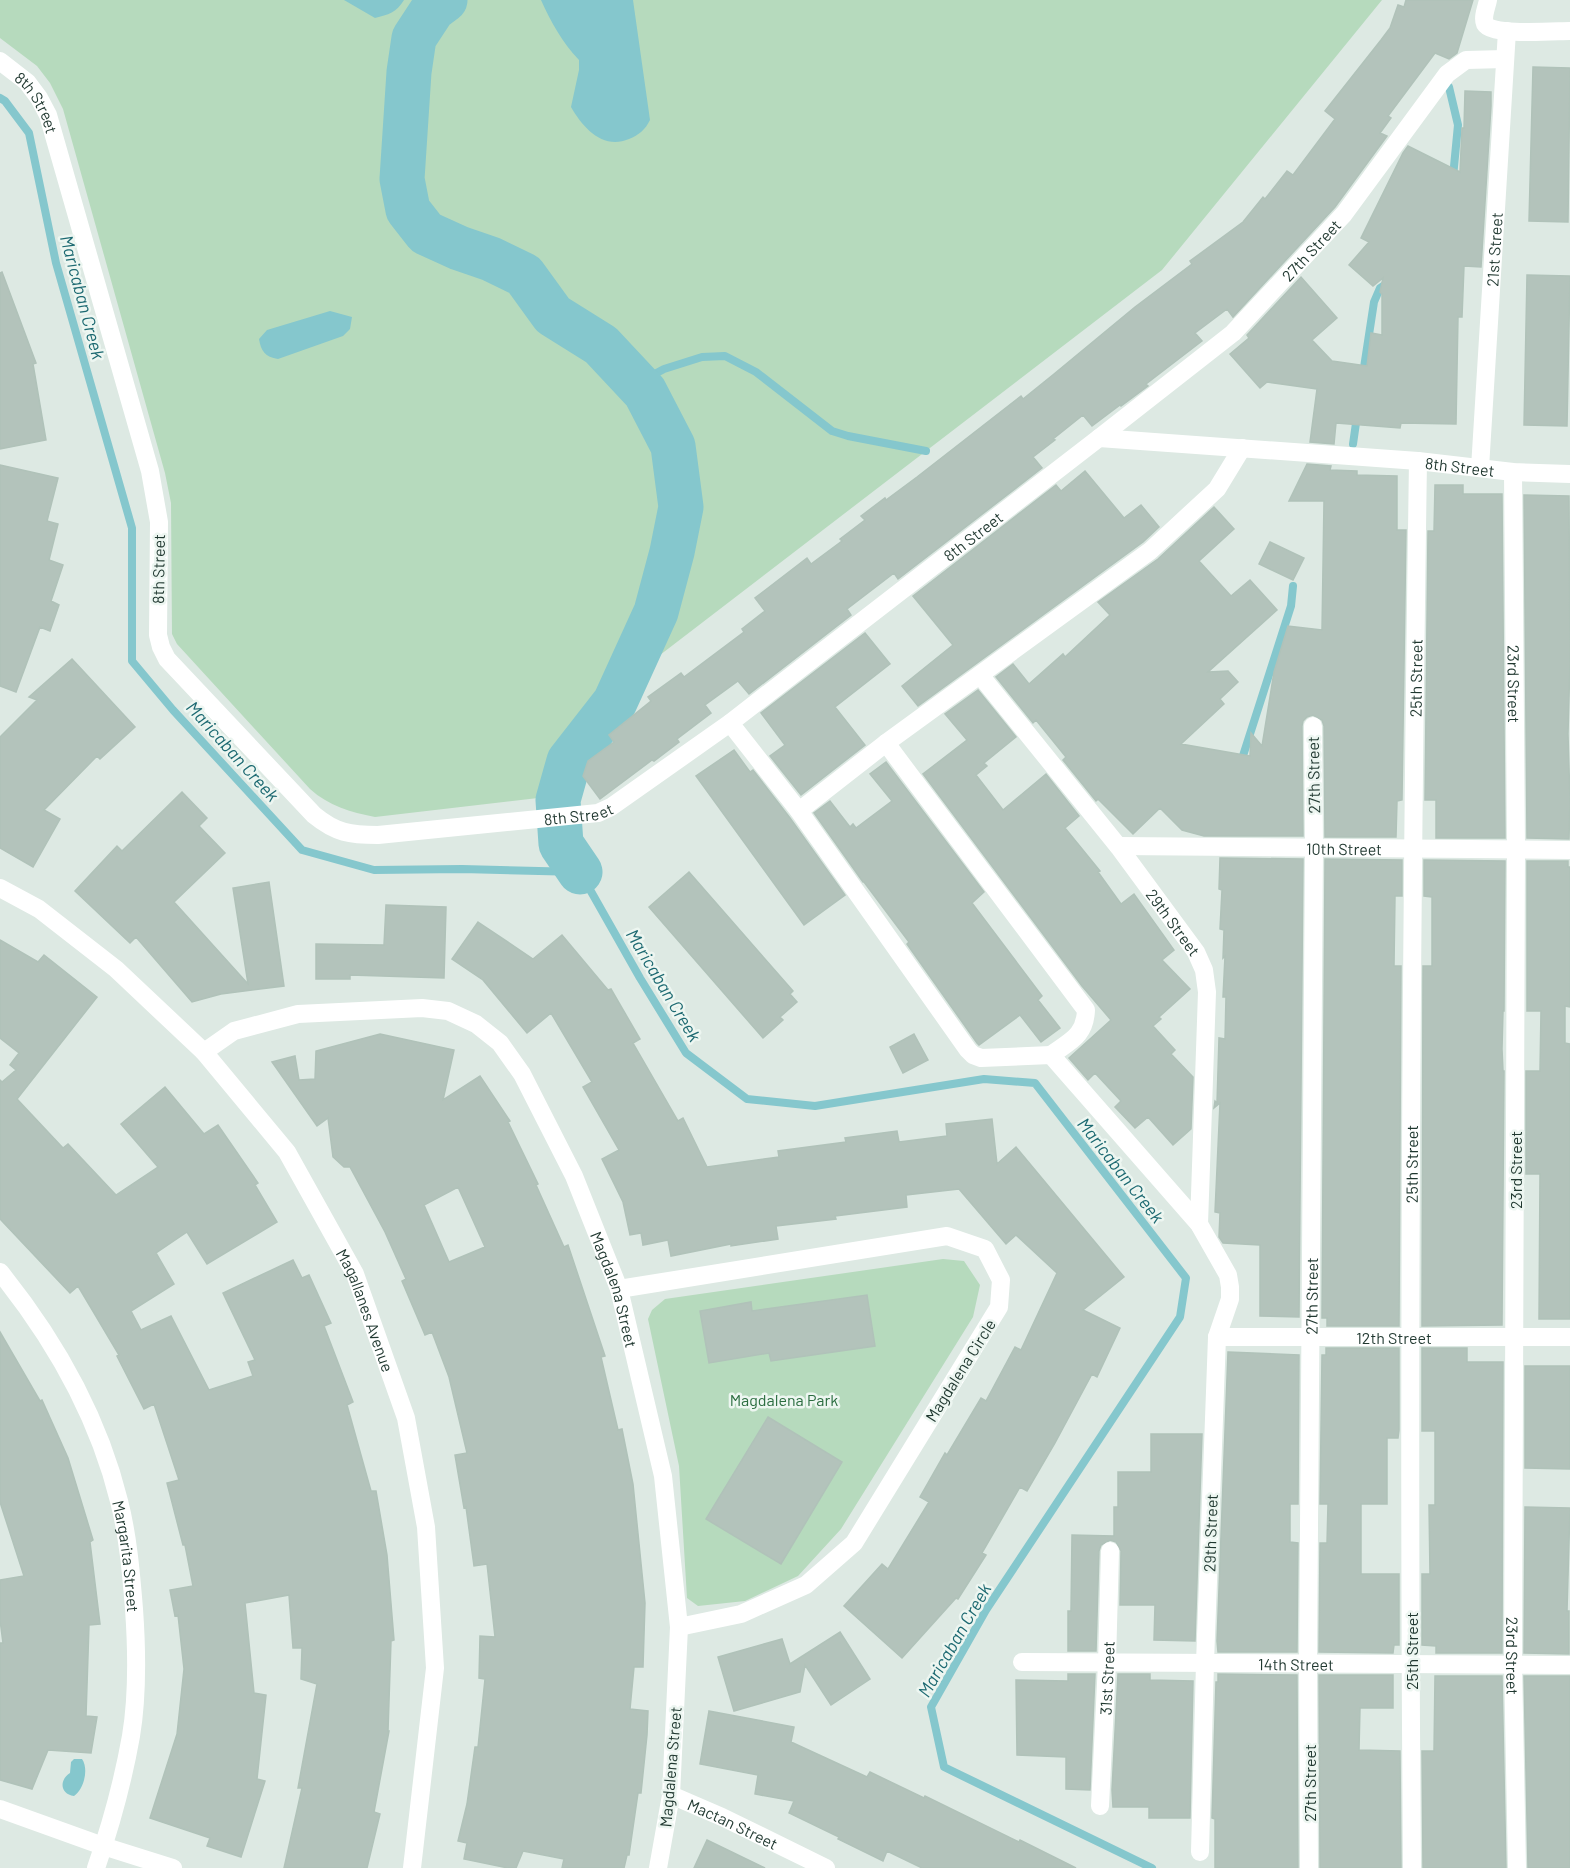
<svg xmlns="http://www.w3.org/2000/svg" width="1570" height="1868" font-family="Barlow,sans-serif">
	<rect width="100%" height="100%" fill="#dde9e3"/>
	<path fill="#b6dabd" d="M0,0h1382l-220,270 -562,431 -62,97 -163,19c-25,-5 -46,-11 -65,-28l-133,-145 -5,-10 -1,-131 -6,-30 -102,-364 -13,-26 -13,-17 -37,-28z
		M943,1259l21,2 16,24 -7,32 -132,212 -43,47 -53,25 -47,5 -11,-8 -8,-132 -31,-147 4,-9 13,-11z"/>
	<path fill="#85c7cd" d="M344,0h60c-7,12 -16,15 -29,18z
		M541,0h92l17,120c-5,10 -11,15 -21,19 -26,11 -46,-11 -58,-32l8,-37v-10c-17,-18 -28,-38 -38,-60z
		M330,311l22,6 -2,12 -7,7 -65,23c-13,-2 -17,-8 -19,-20l8,-9z
		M74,1759h8c7,10 2,30 -8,37 -14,-2 -15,-16 -4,-23l1,-11z"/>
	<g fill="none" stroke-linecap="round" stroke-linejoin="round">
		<path stroke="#85c7cd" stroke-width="8" d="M1449,87l9,38 -5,52
			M0,98l5,3 24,32 27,130 76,265v133l41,49 129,140 72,20 88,-1 118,3 60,106 46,75 61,46 68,7 169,-27 51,4 151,195 -6,39 -194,293 -55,97 13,60 208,101
			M1363,374l11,-72 6,-14 9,-6
			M645,392l4,-15 15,-8 38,-12 23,-1 31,16 76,59 16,5 78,15
			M1353,444l4,-28
			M1241,762l50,-156 2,-20"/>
		<path stroke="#85c7cd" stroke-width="45" d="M445,0l-12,9 -19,29 -5,34 -7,107 6,31 18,23 33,15 32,11 33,16 29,40 48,30 44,47 28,54 8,61 -9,45 -16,60 -41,90 -46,59 -11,39 3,44 19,28"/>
	</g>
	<path fill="#b3c3bb" stroke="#b0c2b9" stroke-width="1.5" fill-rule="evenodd" d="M1406,0h67l-16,53 -8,6 -14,-6 -47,63 3,2 -11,15 7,3 -52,71 -102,110 -6,-8 -32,24 7,8 -56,43 2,2 -27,20 -1,-1 -28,21 -9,-11 -30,24 2,1 -22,17 9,11 -144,111 -4,-6 -47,36 4,6 -102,79 -11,-13 -33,24 6,8 -34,26 2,3 -25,19 -2,-1 -52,39 -17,-23 5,-15 26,-19 -5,-7 42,-34 -3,-4 33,-24 3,4 60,-45 -2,-3 23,-18 -10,-13 52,-40 4,6 31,-23 -2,-2 25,-19 -4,-4 24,-18 1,2 31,-23 104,-81 2,3 31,-25 81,-67 57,-43 -2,-3 53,-39 20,-25 2,2 22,-28 6,4 42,-56 -10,-8 56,-71 9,-12 8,-23 6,2z
		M1533,67l37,1 -2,154 -39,-1z
		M1465,91l26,1v14l-10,161 -17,-1 -2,51h-4l-2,107 -55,-1 -1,5 -64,-5 -2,21 -24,-2 7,-53 -50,-7 -7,6 -30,-34 19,-16 -2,-3 54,-58 36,41 -25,22 20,21 35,5 4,-33 11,2v-41l-2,-2 3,-14 -10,8 -24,-21 20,-23 -8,-4 42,-85 5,-7 52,26 2,-44h2z
		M2,272l34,91 -3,1 13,76 -46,9v-176z
		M1527,275l43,1 -3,150 -43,-1z
		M1307,464l24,2 -1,4 27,1v4l40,1v54h9l-4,270 -5,1 -1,36h-71l-1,-111 -2,-6 -9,-5 -6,2 -4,4 -1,5 1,110h-99l-22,-6 -22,-22 -27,26 -35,-35 -2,2 -33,-41 3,-3 -30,-37 -3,3 -37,-46 17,-13 16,20 34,-30 2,3 45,-42 -12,-13 60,-43 56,-52 20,22 -35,32 32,35 19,-16 27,30 -69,62 20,-1 10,11 -18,17 4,5 -43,40 69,12 1,-23 11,13 12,-74 14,-46 34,4 2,-129h-35z
		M0,465l58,13 -11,43 11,3 -9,36 14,5 -12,36 8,4 -9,26 -10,-4 -24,65 -16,-6z
		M1085,471l39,47 17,-13 18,22 -16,15 -225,164 -16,-20 51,-41 -40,-49 143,-111 5,6z
		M1435,485h28v9h39l3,344h-69v-38h-11l3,-269h6z
		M1524,495l45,1 1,165 -2,73 2,67 -1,38 -42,-1z
		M1270,542l34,16 -11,22 -34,-16z
		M865,633l25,31 -55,43 30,38 -64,50 -31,-39 15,-11 -24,-32z
		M72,659l63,68 -35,32 -3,-3 -53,54 16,9 -27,48 -33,-19v-111l37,-37 -8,-3z
		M978,690l38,47 -32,26 3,3 -11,9 27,35 43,-36 33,42 -14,12 35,43 -2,1 23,32 13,-10 40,56 -12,10 28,29 -31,28 2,2 -8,7 22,24 -4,4 22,23 -2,52 -18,16 -25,-28 -13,11 -20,-21 6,-6 -26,-28 -7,7 -19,-22 42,-38 -29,-34 -159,-212 44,-34 -22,-26z
		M734,750l16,22 3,-2 37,48 55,77 -41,30 -108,-149z
		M886,762l98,130 -12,11 70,93 -4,4 22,28 -19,14 -21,-27 -41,30 -2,-2 -70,-99 2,-2 -45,-60h-1l-49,-69 16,-12 20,26 3,-3 3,4 36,-27 -22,-27z
		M182,792l25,26 -8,8 26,27 -51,49 74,82 -15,-96 36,-6 15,104 -63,8 -29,8 -56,-65 -6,6 -55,-52 42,-45 5,5z
		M1220,858l83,1 -4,458 -39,-1v-71l-37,-2 -4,-6 1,-24 -5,-1 5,-109 -6,5 1,-7 2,2 2,-65 6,1 1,-42h-3l2,-41 -2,2 1,-28 -4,-1 2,-39 -3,-1z
		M1325,859l77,1v36h-7l-1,70h7l-2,360h-72v-8h-5z
		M1424,860l81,1 -1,150h-1l-1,38 1,22h1l-2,254 -80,1 1,-360h9v-69l-8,-1z
		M1527,861h41v6h2v140l-5,-1v37l5,1v275h-31l1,-145h-14v-103h14l1,-60h-14z
		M689,872l104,119 -3,3 7,8 -17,15 3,3 -20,18 -114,-131z
		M386,905l60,2 -2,71 -94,-3v4h-34v-35l68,1z
		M478,922l55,37 29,-24 46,55 3,-1 29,50 -7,4 45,78 5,-3 24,49 72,-10 -1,-6 68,-9 -1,-4 52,-7 2,11 48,-6 -1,-12 46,-5 5,45 19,-17 108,130 -41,33 37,18 -23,49 -5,-3 -37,69 -28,48 -7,-4 -38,66 4,2 -28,44 -2,-1 -54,60 -58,-52 38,-42 6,5 41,-67 -9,-5 25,-44 2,2 34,-57 5,3 29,-54 6,3 36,-77 -41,-38 -10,9 -47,-55 -53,6 1,12 -72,9 1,3 -60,7 2,13 -47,7v-2l-60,12 -3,-16 -25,5 -2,-12 -11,2 -7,-33 -21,-43 17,-9 -36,-63 9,-5 -41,-69 -24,20 -44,-53 -31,-21z
		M0,940l38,22 6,-7 53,42 -80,102 46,49 5,-4 48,51 42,-28 -37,-43 44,-37 39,47 14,-9 40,58 -3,2 22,37 -70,42 -20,-32 -31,21 18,31 -43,27 10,19 30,-14 38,74 44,-14 -5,-14 7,-2 -32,-67 70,-33 9,18 7,-3 22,48 -7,3 29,76 -6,3 24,86h5l11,64 7,85 -3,1 -3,90h1l-15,81 6,2 -13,54h-83l18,-80h-4l19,-104 -16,-5 1,-31h-9l-4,-53 -44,8 9,90 12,2 -9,84 8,2 -24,76 -34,-11 3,-8 -60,-20 27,-84 7,-65 -6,-54 -3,1 -5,-26 23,-4 -8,-41h-2l-16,-62 12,-3 -25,-76 -10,5 -27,-53 2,-1 -41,-69 -8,7 -70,-74v-139l2,2 14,-12 -6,-5 9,-12 -19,-15z
		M380,1034l74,16 -11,50 37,-24 30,45 -2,1 30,62 -2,1 28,62 4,-2 37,111 -4,1 17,73 4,-1 11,55 12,119 -2,64h-9l-4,42 18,2 -1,24 -6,58h-3l-9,62h-2l-3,13h-62l2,-9 -41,-8 -7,17h-8l-44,-9 3,-16 -9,-2 9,-37 8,-57h3l7,-68 -6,-1 1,-42 15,1 -8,-73 -13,2 -8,-59 -2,1 -9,-53 12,-2 -18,-76 -17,-45 -7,3 -23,-54 4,-2 -21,-47 -35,-65h-6l-11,-10 -5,-39 -11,8 -45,-64 23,-6 4,24 16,-1 1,-28zM458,1187l27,60 -36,15 -25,-57z
		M914,1034l14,26 -25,13 -13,-26z
		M867,1295l8,51 -104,15 -2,-8 -60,10 -9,-52 51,-9 1,9z
		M0,1332l40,69 2,-1 26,58 25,82 -3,2 10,82 -11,1 -3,91 11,1 -6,36 -43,-3 -16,39 -32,-9v-137h3l-3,-23v-40l24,-4 -24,-74z
		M1326,1348h73v82l-1,8h-11v66h-26v70h38v71h-5l-1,8 -74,-1 1,-109h7l1,-39h-8l2,-149h4z
		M1422,1348h45v14h36l-1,291h-66v-7l-14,-1v-71h8l-1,-69h6v-74h-13z
		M1228,1352l71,3 -1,149h-8v38l8,1 -1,109h-79l-1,-11z
		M1525,1366h45v103l-45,-1z
		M768,1417l74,45 -61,102 -75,-45z
		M1151,1434h51l-7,207 -41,-1 1,-35h-35l1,-54 -5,-9 -6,-2 -9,5 -2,6 -3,100h-28v-40h3l1,-76 42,1v-29h4v-35h33z
		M1525,1507l45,1 -3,103h2v43l-45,-1z
		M840,1632l30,47 -39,26 -26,-40 -5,27 -66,19 -16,-54 64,-18 8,25z
		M1068,1674h27l-5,116 -24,-1v-32l-49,-2 -1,-75 52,1z
		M1118,1674h32v6l43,1 -3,137h-41v-11h-36l-1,-17z
		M1218,1674l79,1 1,193h-83v-49l-3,-1 4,-136h2z
		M1319,1675h74v33h-33l-1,42 41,1 1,117h-81z
		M1435,1676h67l4,192h-83l-1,-117h12z
		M1524,1676h46v192h-42z
		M709,1711l85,16 -3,15 76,35 3,-5 54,26 1,-2 94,46 1,-2 56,28h-154l-35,-17 -4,10 -45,-22 1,-2 -50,-24 5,-12 -39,-7 3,-19 -58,-11z
		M707,1840l58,28h-71z"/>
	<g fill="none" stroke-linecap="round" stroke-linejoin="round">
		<g stroke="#fff" stroke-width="18">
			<path d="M1488,0c-1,6 -6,17 -3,24 6,12 71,7 85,7"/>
			<path id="s1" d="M0,61l27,21 12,16 9,17 102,356 9,51 -1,113 3,12 6,12 147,156c22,18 36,20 64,20l220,-22 13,-6 119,-84 369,-285 134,-105 111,-119 103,-140 19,-14 39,-1"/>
			<path id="s2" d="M1099,438l319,23 95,11 57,2"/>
			<path id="s3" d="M1480,468l27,-437"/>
			<path id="s4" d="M1513,472l3,377 -3,816 4,203"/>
			<path id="s5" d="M980,675l138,171 78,106 8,18 3,22 -8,232"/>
			<path d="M730,723l69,88 169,239 5,5 8,3 70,-3 148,169 29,51 2,12v12l-13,38 -12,326 -5,189"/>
			<path d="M886,743l200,267c-1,26 -16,31 -35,45"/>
			<path d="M799,811l87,-68 264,-192 67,-62 25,-41"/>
			<path id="s6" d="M1118,846l452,4"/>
			<path id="s7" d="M0,888l39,21 77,60 88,83 83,100 68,122 51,144 20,109 9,141 -23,200"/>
			<path id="s8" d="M204,1052l30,-21 64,-17 124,-6 26,3 28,13 24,19 22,31 52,102 45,113 44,187 16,151 -8,168 -13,73"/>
			<path id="s9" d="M0,1272c54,67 98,144 119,229 9,35 12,71 15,108 3,42 4,85 -3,127 -8,45 -20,89 -35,132"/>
			<path d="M619,1289l328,-53 38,13 16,31 -2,27 -145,236 -48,42 -65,29 -62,13"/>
			<path id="s10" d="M1217,1337h353"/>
			<path id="s11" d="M1022,1662l548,3"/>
			<path id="s12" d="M671,1795l51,22 104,51"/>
			<path id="s13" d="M1100,1806l7,-143 3,-112"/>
			<path d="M0,1809l103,37 70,22"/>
			<path id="s14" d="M1309,1868l-1,-204 6,-816 -1,-122"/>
			<path id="s15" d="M1412,1868c-4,-469 -1,-938 6,-1407"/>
		</g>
	</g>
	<g text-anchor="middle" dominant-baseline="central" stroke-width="5" stroke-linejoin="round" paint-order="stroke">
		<g font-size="16" fill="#1f372f" stroke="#edf6f1">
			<text stroke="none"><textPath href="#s1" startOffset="57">8th Street</textPath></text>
			<text stroke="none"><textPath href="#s1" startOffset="2049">27th Street</textPath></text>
			<text stroke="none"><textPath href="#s3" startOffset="219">21st Street</textPath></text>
			<text stroke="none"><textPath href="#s2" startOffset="362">8th Street</textPath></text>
			<text stroke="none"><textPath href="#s1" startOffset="1605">8th Street</textPath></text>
			<text transform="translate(158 569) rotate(-89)">8th Street</text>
			<text stroke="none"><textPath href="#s15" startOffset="1190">25th Street</textPath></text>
			<text stroke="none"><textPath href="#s4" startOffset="212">23rd Street</textPath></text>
			<text transform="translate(1313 775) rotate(-91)">27th Street</text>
			<text stroke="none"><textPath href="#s1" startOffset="1119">8th Street</textPath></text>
			<text stroke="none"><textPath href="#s6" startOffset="226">10th Street</textPath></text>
			<text stroke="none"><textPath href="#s5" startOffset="314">29th Street</textPath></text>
			<text stroke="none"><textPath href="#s15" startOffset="704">25th Street</textPath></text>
			<text transform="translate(1515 1170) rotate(-90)">23rd Street</text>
			<text stroke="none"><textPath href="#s8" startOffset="588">Magdalena Street</textPath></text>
			<text stroke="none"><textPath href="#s14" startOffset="572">27th Street</textPath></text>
			<text stroke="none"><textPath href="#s7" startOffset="570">Magallanes Avenue</textPath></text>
			<text stroke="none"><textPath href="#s10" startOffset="177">12th Street</textPath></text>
			<text transform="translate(960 1370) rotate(-58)">Magdalena Circle</text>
			<text transform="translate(1210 1533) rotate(-88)">29th Street</text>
			<text stroke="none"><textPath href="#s9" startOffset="316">Margarita Street</textPath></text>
			<text transform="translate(1411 1651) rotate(-90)">25th Street</text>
			<text stroke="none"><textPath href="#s4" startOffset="1184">23rd Street</textPath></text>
			<text stroke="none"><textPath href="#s11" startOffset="274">14th Street</textPath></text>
			<text stroke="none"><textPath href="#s13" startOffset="128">31st Street</textPath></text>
			<text transform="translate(670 1767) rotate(-85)">Magdalena Street</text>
			<text transform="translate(1309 1783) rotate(-90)">27th Street</text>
			<text stroke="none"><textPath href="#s12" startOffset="68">Mactan Street</textPath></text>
		</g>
		<g font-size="16" fill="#2b6d40" stroke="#edf6f1">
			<text x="784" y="1399">Magdalena Park</text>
		</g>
		<g font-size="18" font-style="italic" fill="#1c6971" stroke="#edf6f1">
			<text transform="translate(83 297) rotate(75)">Maricaban Creek</text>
			<text transform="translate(233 751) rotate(48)">Maricaban Creek</text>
			<text transform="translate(664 985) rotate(59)">Maricaban Creek</text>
			<text transform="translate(1121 1170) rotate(52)">Maricaban Creek</text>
			<text transform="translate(954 1640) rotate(-60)">Maricaban Creek</text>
		</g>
	</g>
</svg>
